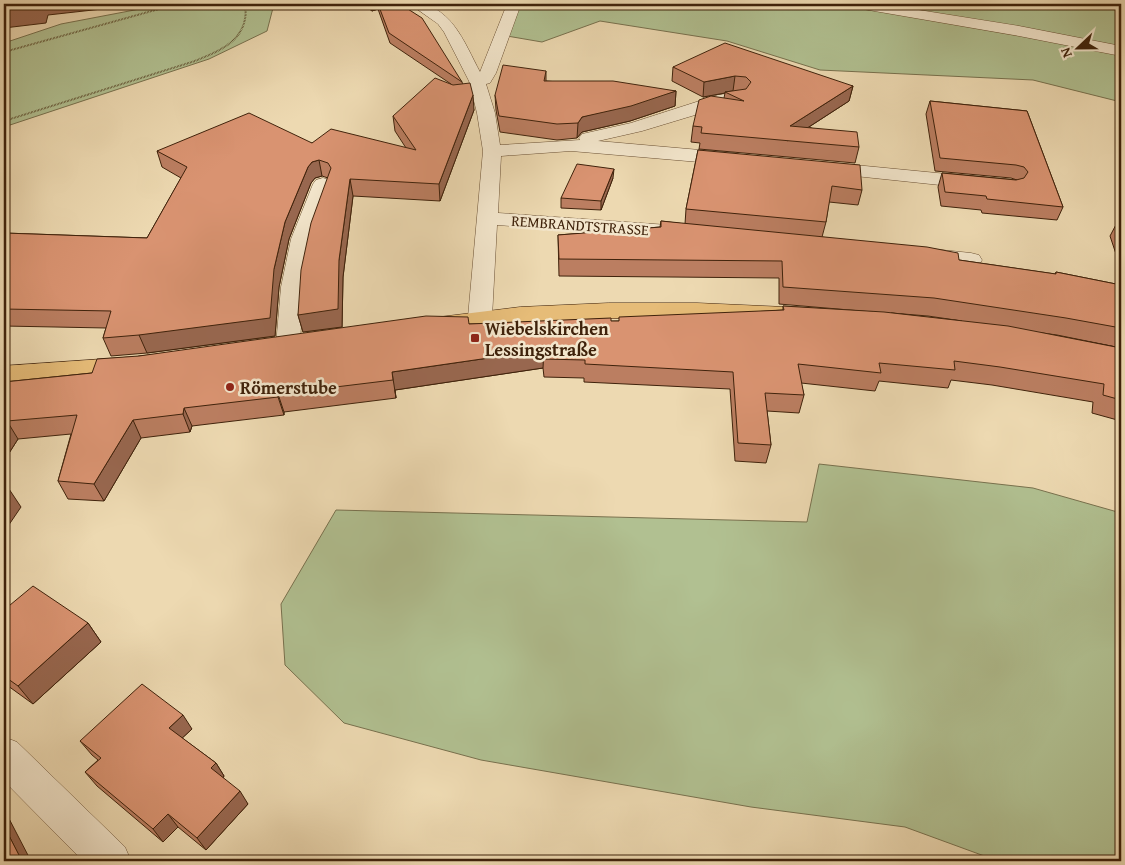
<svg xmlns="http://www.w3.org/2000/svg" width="1125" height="865" font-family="'Gentium Book Plus',serif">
	<rect width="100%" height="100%" fill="#edd9b1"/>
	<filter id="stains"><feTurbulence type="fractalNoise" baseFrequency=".004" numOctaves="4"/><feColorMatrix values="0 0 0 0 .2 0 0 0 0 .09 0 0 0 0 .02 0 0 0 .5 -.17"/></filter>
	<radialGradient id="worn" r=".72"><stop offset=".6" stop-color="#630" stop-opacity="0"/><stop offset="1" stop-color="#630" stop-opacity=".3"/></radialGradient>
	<path fill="#b1c091" stroke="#78714e" d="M166,4h108l-7,27 -58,28 -205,68v-84l57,-19z
		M520,4h601v98l-88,-22 -213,-10 -93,-29 -127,-20 -58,21 -35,-6z
		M819,464l214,24 88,25v348h-123l-93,-34 -154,-20 -270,-47 -137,-37 -59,-58 -4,-61 55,-94 471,12z"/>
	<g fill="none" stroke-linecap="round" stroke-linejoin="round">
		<g stroke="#6a5034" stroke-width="1">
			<path id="minor" d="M410,4c40,-3 54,38 70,68l27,-68h14l-25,69 -6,10 -4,1 9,29 5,32 80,-5 -1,-2 3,-4 49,-11 87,-28 14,-2 6,1 3,4 -3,4 -96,29 -44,10 136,12 7,2 3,4 -3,4 -7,2 -163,-14 -70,5 -3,57 170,12 8,1 3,5 -3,5 -8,1 -171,-12 -5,92 -4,5 -8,2 -8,-2 -4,-5 15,-166 -6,-38 -8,-32 -25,-49 -6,-8z
				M850,4h31l138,22 102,20v10l-102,-20 -162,-28 -5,-1z
				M824,162l154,15 7,2 3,4 -3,4 -7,2 -161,-17 -3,-4 3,-4z
				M323,178l7,2 3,4 -20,55 -10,48 -3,58 -3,6 -9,2 -9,-2 -3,-6 5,-58 10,-48 22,-55 3,-4z
				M922,248l49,5 8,2 3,5 -3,5 -8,2 -57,-7 -3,-5 3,-5z
				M4,737l13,5 108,105 6,14h-48l-79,-80z"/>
		</g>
		<g stroke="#3f220b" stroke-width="1">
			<path id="major" d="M609,303h88l89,4 8,2 4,5 -4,5 -8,2c-119,-6 -236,-4 -354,10l-9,-2 -3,-5 3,-5 97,-12z
				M132,357l9,2 4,6 -4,6 -9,2 -128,9v-16z"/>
		</g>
		<path stroke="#3f220b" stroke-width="2" stroke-dasharray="0.5 1" stroke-linecap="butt" d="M4,52l155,-43 11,-5
			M4,121l191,-60c21,-9 45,-17 50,-42 1,-6 1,-10 -2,-15"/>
		<use href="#minor" fill="#f3e6cc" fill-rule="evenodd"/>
		<use href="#major" fill="#e6bc78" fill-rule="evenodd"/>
	</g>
	<path fill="#bb7e61" stroke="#3f220b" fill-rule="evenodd" d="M362,4h41h-2l61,78 12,28 -34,91 -87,-5 -10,81 -1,50 -39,5 -5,-17 30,-137 -6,-2 -7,2 -4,5 -22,56 -10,48 -4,49 -128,17 -36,3 -8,-18 3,-10 -102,-2v-93l143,5 34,-60 -19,-11 -5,-16 155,-8 94,5 -11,-17 -2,-15 58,-32 -61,-41 -12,-34 -6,2z
		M673,67l180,19 -4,15 -40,26 50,20 -4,16 -156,-14 1,-6 -9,-1 2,-16 31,-28 1,-5 -22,4 -31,-16z
		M546,71v10l130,10 -1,15 -45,15 -48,11 -5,6 -20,2 -57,-8 -4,-22 -1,-15z
		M930,101l97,10 36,96 -6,13 -75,-7 -1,-3 -40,-4 -3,-19 4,-14 75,7 -6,-2 -76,-7 -9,-57z
		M698,150l164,40 -4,15 -29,-3 -3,20 -4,15 137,23 96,14 1,-2 65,13v63l-64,-13 -15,-2 79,15v73l-29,-8 1,-11 -101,-17 -41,-5 -3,8 -69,-7 -4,10 -74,-8 3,12 -5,18 -32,-2 4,34 -5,18 -31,-2 -5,-72 -146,-7v-4l-40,-1 -1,-9 -148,22 1,8 -112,14v3l-92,11 -2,6 -49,6 -37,63 -36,-2 -10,-18 13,-47 -53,5 -14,22v-79l88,-9 47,-17 330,-32 150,-3 164,-11v-4l90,6 -94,-8v-26l-220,-2 -1,-41 102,-8 1,-6 24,3 1,-15zM891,313l37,3 34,5z
		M613,178l-12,32 -40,-2v-10z
		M1119,219h2v50l-11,-33z
		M4,610l84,13 13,19 -68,62 -29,-21z
		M192,729l-10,9 34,25 8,13 -1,2 25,26 -42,46 -28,-23 -15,15 -66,-56 -12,-14 13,-12 -6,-5 -12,-14z"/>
	<path fill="#98674f" stroke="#3f220b" d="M4,4h125v2l-81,9 -2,8 -42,5z
		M371,4h6l1,5 -6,2z
		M735,76l-2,15 -8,1v1l-22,4 1,-15z
		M853,86l-4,15 -62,40 3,-15z
		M676,91l-1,15 -45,15 -48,11 -5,6 1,-15 4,-6z
		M473,95l1,15 -34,91 -1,-17z
		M319,160l3,16 -7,2 -4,5 -22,56 -10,48 -4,49 -128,17 -8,-18 135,-66 11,-47 23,-55 4,-5z
		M614,169l-1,9 -12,32v-9z
		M350,179l3,17 -10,81 -1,50 -39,5 -5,-17 41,-55z
		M544,350l-1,18 -148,22 1,8 -4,-26z
		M278,394l6,18v3l-6,-18z
		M184,408l8,18 -2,6 -7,-18z
		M133,420l8,18 -37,63 -10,-17z
		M7,421l11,18 -14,22v-35z
		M9,489l12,18 -17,25v-35z
		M88,623l13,19 -68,62 -15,-18z
		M183,715l9,14 -14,13 -9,-14z
		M216,763l8,13 -4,6 -9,-14z
		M240,791l8,13 -42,46 -9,-12z
		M4,809l27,52h-9l-18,-35z
		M168,814l10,13 -15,15 -10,-13z"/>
	<path fill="#d99371" stroke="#3f220b" d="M378,4h22l22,14 40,64 -73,-49z
		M725,43l128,43 -63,40 67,6 2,15 -158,-14 1,-6 -9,-1 6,-26 12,-4 33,5 -19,-9 21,-3 5,-7 -5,-5 -11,-1 -31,6 -31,-15z
		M503,65l43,6 -2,10h69l63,10 -45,15 -49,11 -4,6 -21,1 -58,-8 -4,-21z
		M435,78l18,7 17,-2 3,12 -34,89 -89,-5 -11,81 -1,49 -40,6 3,-45 10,-47 20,-55 -3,-5 -9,-3 -7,2 -4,5 -23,55 -11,47 -4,49 -131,17 -36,3 8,-27 -107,-2v-76l143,5 40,-71 -30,-16 92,-38 63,30 19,-14 85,21 -23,-34z
		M930,101l97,10 36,96 -76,-8 -1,-3 -41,-4 -3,-19 74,7 8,-2 4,-6 -4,-5 -8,-2 -76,-7z
		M698,150l162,15 2,25 -30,-4 -6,36 -140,-13z
		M577,164l37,5 -13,32 -40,-3z
		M1119,219h2v8z
		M661,221l266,26 31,6 1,7 97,14v-2l65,13v43l-55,-10 -132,-20 -151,-11 -1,-26 -223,-2 -1,-24 103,-8z
		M783,306l101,6 124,14 113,22v52l-18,-5 1,-11 -104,-17 -46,-6 1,9 -76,-7 2,10 -83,-9 6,31 -39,-2 6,52 -33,-2 -5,-71 -148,-8v-4l-42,-1 1,-9 -152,22 1,8 -115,14v3l-94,11 -1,6 -50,6 -39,64 -36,-3 19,-66 -70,6 -3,5v-44l88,-9 5,-14 42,-3 287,-40 42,1 1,7 142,-6v3h8v-4l165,-7z
		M4,489h5l-5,8z
		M33,586l55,37 -70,63 -14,-10v-66z
		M142,684l41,31 -14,13 47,35 -5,5 29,23 -43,47 -29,-24 -15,15 -68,-57 16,-14 -21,-17z
		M4,826l18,35h-18z"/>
	<g fill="#8f2418" stroke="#f3e6cc" stroke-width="2">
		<rect x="470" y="333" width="10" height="10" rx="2.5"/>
		<circle cx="230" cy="387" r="5"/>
	</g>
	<g text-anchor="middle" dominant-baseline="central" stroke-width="5" stroke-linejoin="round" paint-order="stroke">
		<g font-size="15" fill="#3f220b" stroke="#f3e6cc">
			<text transform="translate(580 225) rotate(4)">REMBRANDTSTRASSE</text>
		</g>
		<g font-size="18" font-weight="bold" fill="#3f220b" stroke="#f3e6cc" text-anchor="start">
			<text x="485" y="328">Wiebelskirchen<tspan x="485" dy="21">Lessingstraße</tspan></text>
			<text x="240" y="387">Römerstube</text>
		</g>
	</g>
	<rect width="1125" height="865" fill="none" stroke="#edd9b1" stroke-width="20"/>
	<rect x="5" y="5" width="1115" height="855" fill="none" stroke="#3f220b" stroke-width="2.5"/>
	<rect x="10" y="10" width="1105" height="845" fill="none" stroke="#3f220b"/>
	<g transform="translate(1078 48) rotate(248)" stroke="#f3e6cc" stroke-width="4" paint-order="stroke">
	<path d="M0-4L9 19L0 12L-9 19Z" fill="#3f220b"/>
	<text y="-8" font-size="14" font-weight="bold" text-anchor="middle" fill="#3f220b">N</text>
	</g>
	<rect width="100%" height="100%" filter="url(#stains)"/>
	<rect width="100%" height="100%" fill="url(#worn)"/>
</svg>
